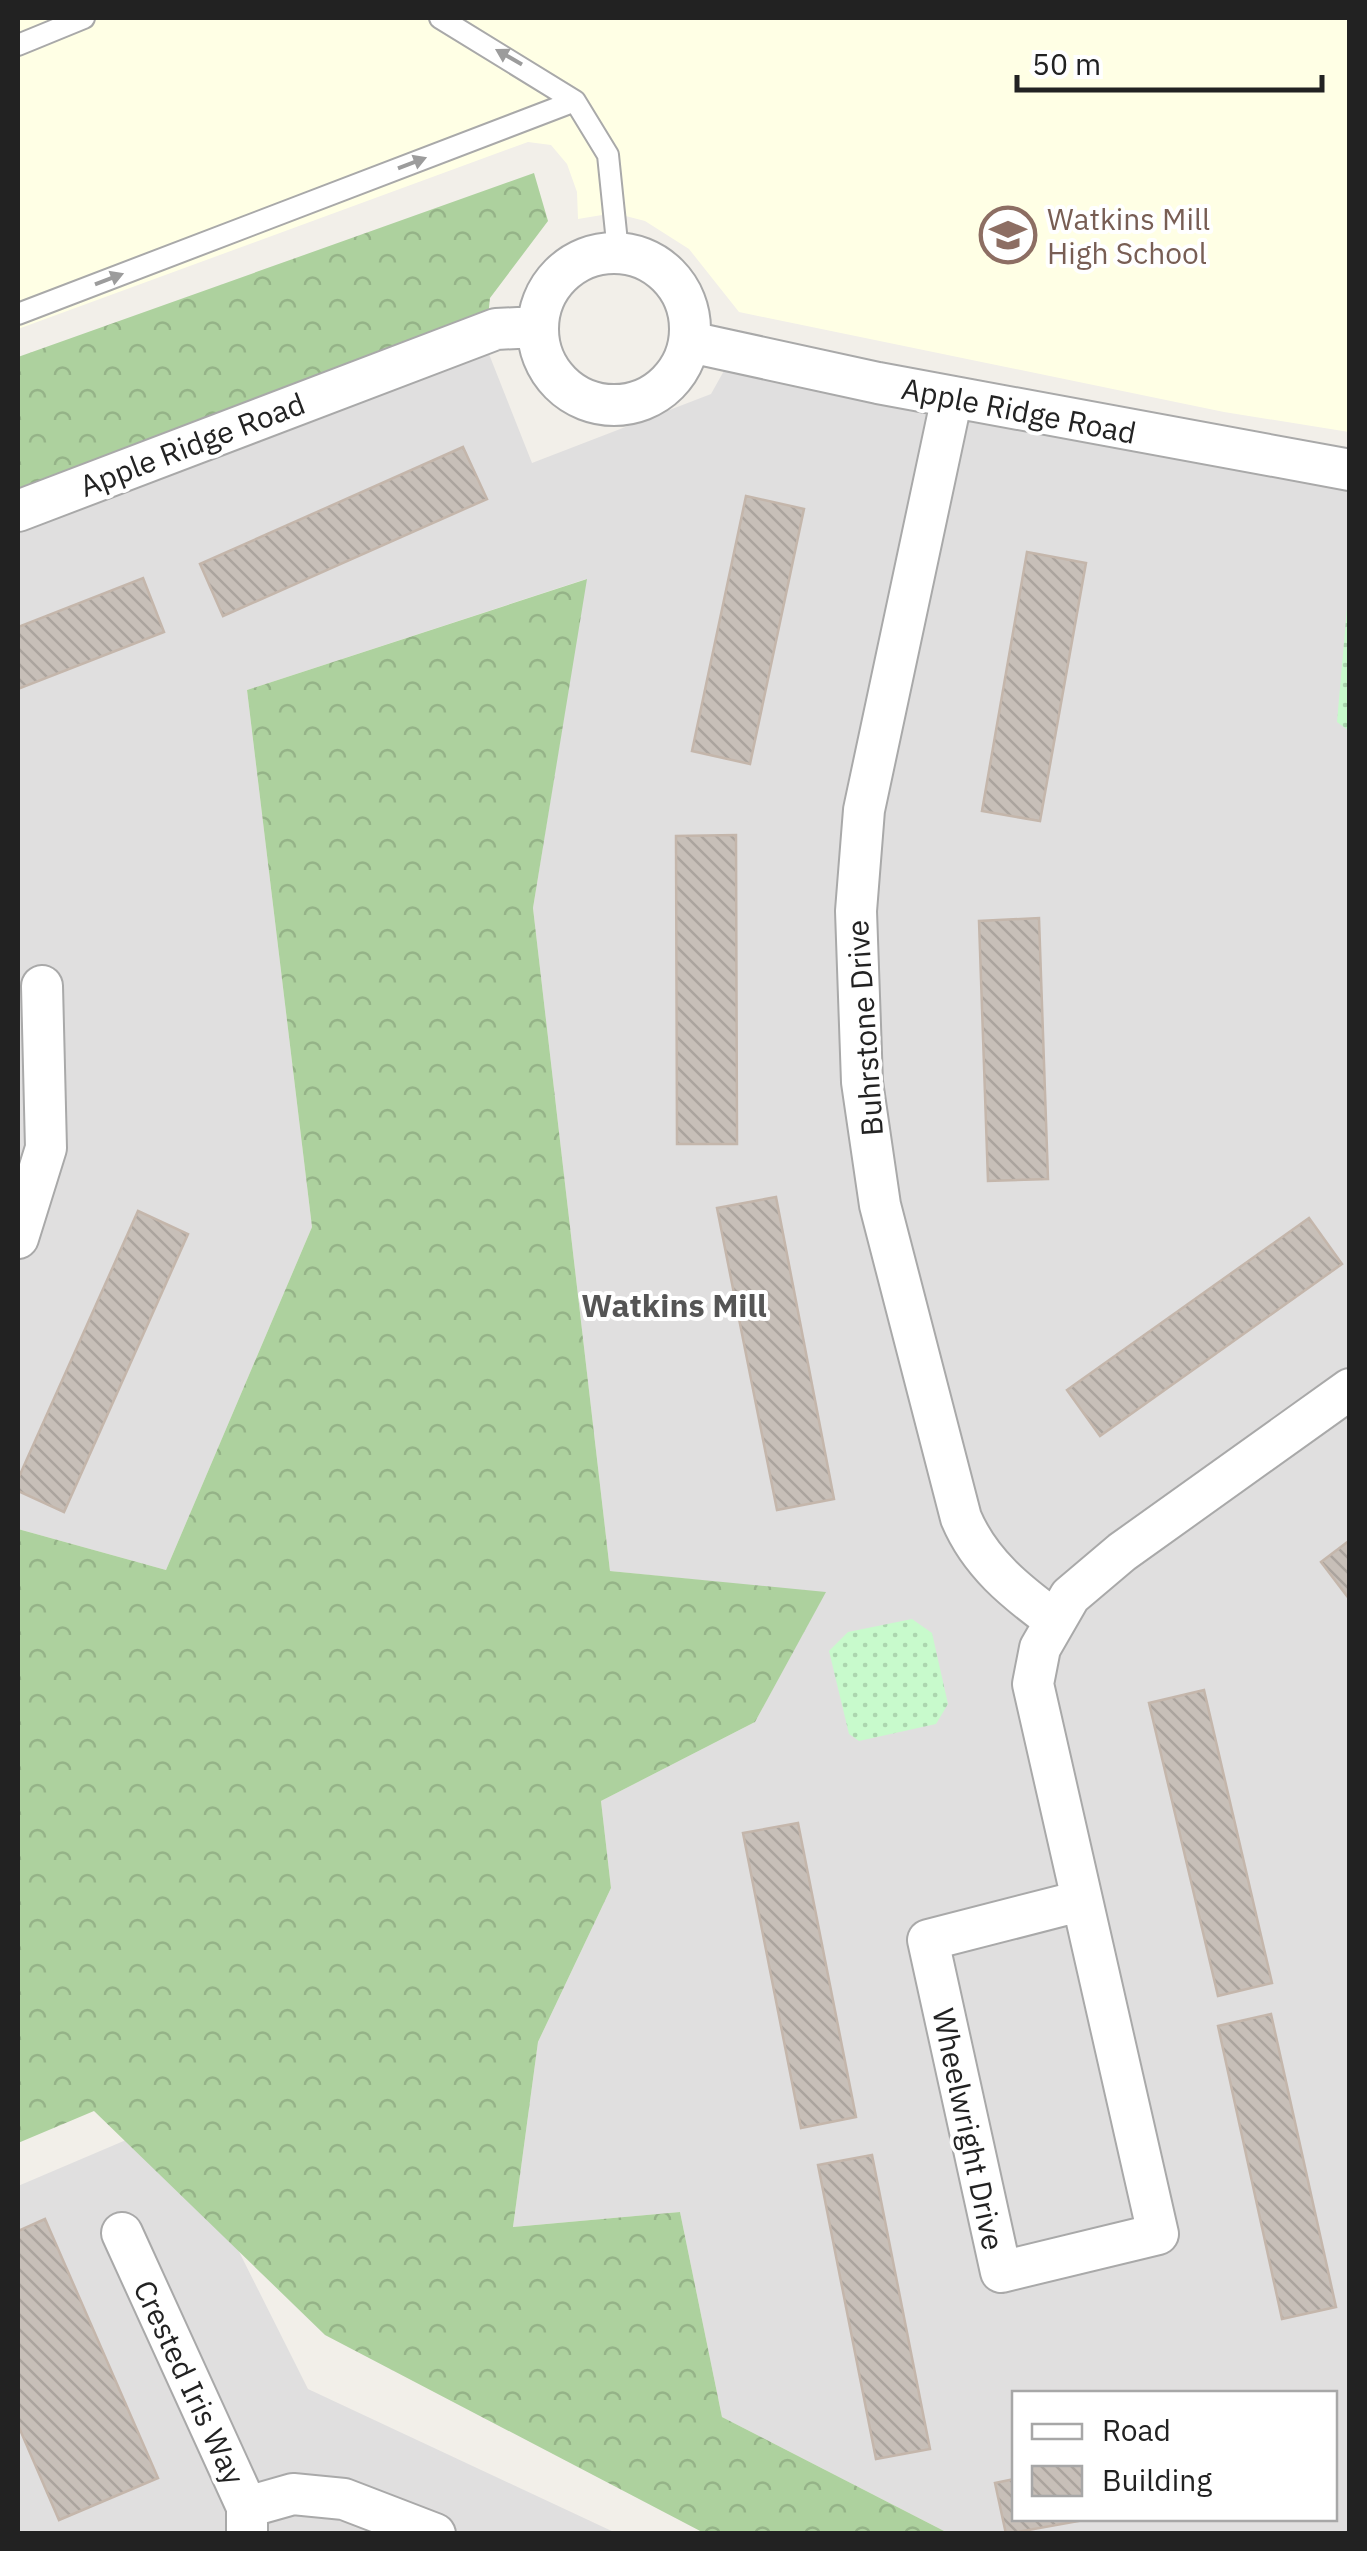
<svg xmlns="http://www.w3.org/2000/svg" width="1367" height="2551" font-family="'IBM Plex Sans',sans-serif">
	<defs>
		<pattern id="forest-crowns" width="20" height="18" patternUnits="userSpaceOnUse" patternTransform="scale(2.5)"><rect width="20" height="18" fill="#add19e"/><path d="M2 6a3 3 0 1 1 6 0M12 15a3 3 0 1 1 6 0" fill="none" stroke="#95b388"/></pattern>
		<pattern id="park-dots" width="8" height="8" patternUnits="userSpaceOnUse" patternTransform="scale(2.5)"><rect width="8" height="8" fill="#c8facc"/><path d="M2 2h.1M6 6h.1" fill="none" stroke="#acd6af" stroke-width="1.8" stroke-linecap="round"/></pattern>
		<pattern id="building-back-hatch" width="6" height="6" patternUnits="userSpaceOnUse" patternTransform="scale(2.5)"><rect width="6" height="6" fill="#c7bfb8"/><path d="M-1 5l2 2M0 0l6 6M5-1l2 2" fill="none" stroke="#aba49e"/></pattern>
	</defs>
	<rect width="100%" height="100%" fill="#f2efe9"/>
	<path fill="#e0dfdf" fill-rule="evenodd" d="M485,344l47,119 179,-69 19,-34 619,117v2054l-401,2 -226,-116 -42,-205 -167,15 25,-185 73,-154 -10,-87 154,-79 70,-129 -215,-22 -77,-663 53,-329 -339,111 65,537 -146,343 -148,-41v-1008zM1014,2394h320v124h-320z
		M173,2120l135,269 308,144 -598,1v-348z"/>
	<path fill="#ffffe5" d="M18,18h1331v414l-125,-20 -485,-100 -50,-63 -44,-28 -31,-8 -36,6 -1,-27 -10,-28 -16,-19 -23,-3 -510,187z"/>
	<path fill="url(#forest-crowns)" d="M534,173l14,48 -58,77 -2,19 -470,178v-138z
		M587,579l-54,329 77,663 216,21 -71,130 -154,79 10,87 -73,154 -25,185 167,-15 42,205 226,116h-244l-379,-198 -231,-224 -76,32v-614l148,41 146,-343 -65,-537z"/>
	<path fill="url(#park-dots)" d="M1349,585v146l-12,-9z
		M912,1619l20,14 16,71 -12,20 -77,17 -10,-7 -20,-83 19,-19z"/>
	<path fill="url(#building-back-hatch)" stroke="#c4b6ab" stroke-width="2.5" d="M463,447l24,52 -264,117 -23,-52z
		M746,496l58,13 -54,255 -58,-13z
		M1027,552l59,11 -46,258 -58,-10z
		M143,578l21,54 -146,57v-62z
		M736,835l1,309h-60l-1,-308z
		M1039,918l9,261 -60,2 -9,-260z
		M776,1197l58,302 -57,11 -60,-302z
		M138,1211l50,23 -124,278 -46,-21v-12z
		M1309,1218l33,46 -242,172 -33,-46z
		M1350,1540v60l-29,-38z
		M1204,1690l68,293 -54,13 -69,-293z
		M798,1823l58,294 -55,11 -58,-295z
		M1271,2014l65,293 -54,12 -64,-293z
		M872,2155l58,294 -54,10 -58,-294z
		M45,2219l113,259 -99,42 -41,-95v-194z
		M1014,2479v39h81l-89,16 -11,-51z"/>
	<g fill="none" stroke-linecap="round" stroke-linejoin="round">
		<g stroke="#a9a9a9" stroke-width="24">
			<path id="lane" d="M440,18l135,83 33,54 10,97
				M18,45l66,-27
				M18,314l557,-213"/>
		</g>
		<g stroke="#a9a9a9" stroke-width="44">
			<path id="street" d="M538 329a76 76 0 1 1 152 0a76 76 0 1 1-152 0Z
				M690,342l188,41 472,87
				M952,397l-88,413 -8,101 6,171 18,123 81,313c19,45 54,73 92,101
				M18,511l478,-182 41,-2
				M18,1238l28,-90 -4,-162
				M1080,1901l-152,39 73,332 157,-38 -125,-550 7,-36 30,-52 52,-44 228,-163
				M122,2233l125,274v27
				M247,2507l46,-13 51,5 91,35"/>
		</g>
		<use href="#lane" stroke="#fff" stroke-width="20"/>
		<use href="#street" stroke="#fff" stroke-width="40"/>
	</g>
	<defs><path id="oneway-solid" d="M-6-.8H1V-3.2L6.5 0L1 3.2V.8H-6Z" transform="scale(2.5)"/></defs>
	<g fill="#9c9c9c">
		<use href="#oneway-solid" transform="translate(509 57) rotate(-150)"/>
		<use href="#oneway-solid" transform="translate(412 163) rotate(-21)"/>
		<use href="#oneway-solid" transform="translate(109 279) rotate(-21)"/>
	</g>
	<defs>
		<g id="school-ring" transform="scale(2.875)"><circle r="9.5" fill="#fff" stroke="#8d6e63" stroke-width="1.5"/><path d="M0-5L7-2L0 1L-7-2ZM-4 1L0 2.5L4 1V4Q0 6-4 4Z" fill="#8d6e63"/></g>
	</defs>
	<g fill-rule="evenodd">
		<use href="#school-ring" x="1008" y="235"/>
	</g>
	<g text-anchor="middle" dominant-baseline="central" stroke-width="8" stroke-linejoin="round" paint-order="stroke">
		<g font-size="30" fill="#785e54" stroke="#fff" text-anchor="start">
			<text x="1047" y="218">Watkins Mill<tspan x="1047" dy="34">High School</tspan></text>
		</g>
		<g font-size="30" fill="#222" stroke="#fff">
			<text transform="translate(1019 410) rotate(11)">Apple Ridge Road</text>
			<text transform="translate(192 444) rotate(-21)">Apple Ridge Road</text>
			<text transform="translate(864 1028) rotate(-94)">Buhrstone Drive</text>
			<text transform="translate(969 2129) rotate(78)">Wheelwright Drive</text>
			<text transform="translate(190 2382) rotate(65)">Crested Iris Way</text>
		</g>
		<g font-size="32" font-weight="bold" fill="#555" stroke="#fff">
			<text x="674" y="1305">Watkins Mill</text>
		</g>
	</g>
	<rect width="1367" height="2551" fill="none" stroke="#222222" stroke-width="40"/>
	<rect x="1012" y="2391" width="325" height="130" fill="#ffffff" stroke="#a7a7a7" stroke-width="2.5"/>
	<rect x="1032" y="2424" width="50" height="15" fill="#ffffff" stroke="#a7a7a7" stroke-width="2.5"/>
	<text x="1102" y="2441" font-size="30" fill="#222222">Road</text>
	<rect x="1032" y="2466" width="50" height="30" fill="url(#building-back-hatch)" stroke="#a7a7a7" stroke-width="2.5"/>
	<text x="1102" y="2491" font-size="30" fill="#222222">Building</text>
	<path d="M1017 75v15h305v-15" fill="none" stroke="#222222" stroke-width="5"/>
	<text x="1032" y="75" font-size="30" fill="#222222" stroke="#ffffff" stroke-width="8" paint-order="stroke">50 m</text>
</svg>
